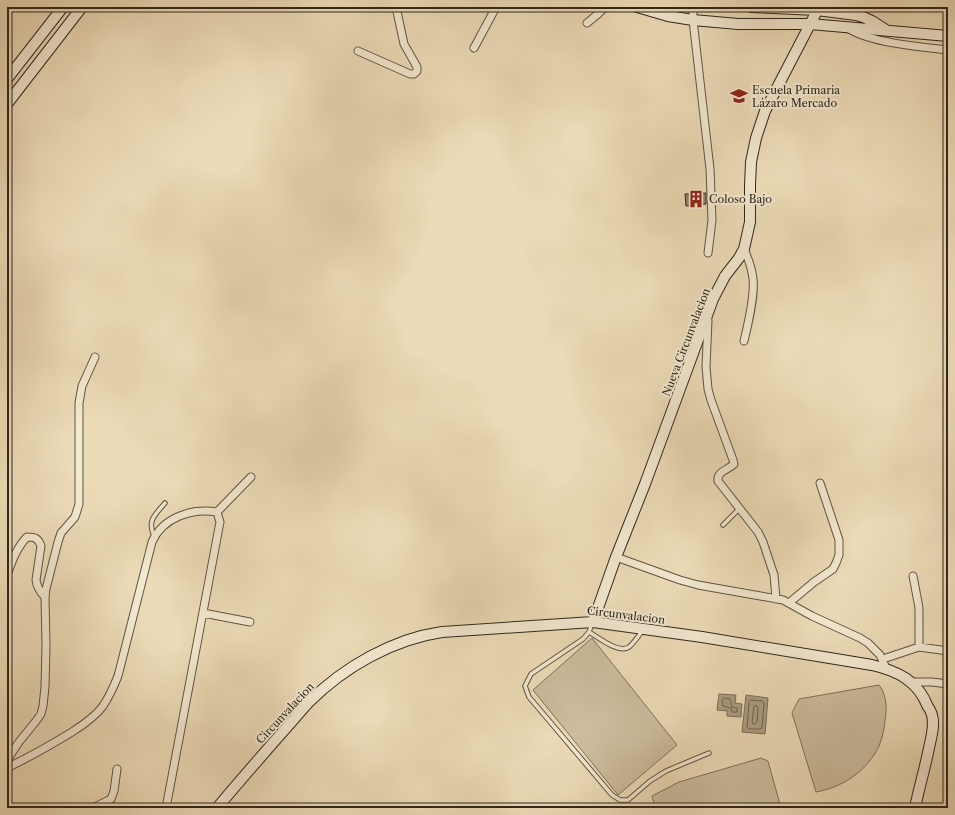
<svg xmlns="http://www.w3.org/2000/svg" width="955" height="815" font-family="'Libre Caslon Text',serif">
	<rect width="100%" height="100%" fill="#ecdbb7"/>
	<filter id="stains"><feTurbulence type="fractalNoise" baseFrequency=".005" numOctaves="4"/><feColorMatrix values="0 0 0 0 .2 0 0 0 0 .09 0 0 0 0 .02 0 0 0 .5 -.17"/></filter>
	<radialGradient id="worn" r=".72"><stop offset=".6" stop-color="#630" stop-opacity="0"/><stop offset="1" stop-color="#630" stop-opacity=".3"/></radialGradient>
	<path fill="#ccbc9d" stroke="#7e725d" d="M592,638l85,107 -59,50 -85,-105z
		M879,685c8,10 8,24 6,35 -1,12 -4,25 -11,35 -13,20 -35,33 -58,37l-24,-79 7,-14z
		M761,758l7,3 13,47h-126l-3,-12 27,-14z"/>
	<path fill="#ac9e83" stroke="#7a6e5a" d="M719,694l17,1 -1,8 7,1 -1,13 -14,-1v-5l-10,-1z
		M746,695l22,3 -3,36 -23,-2z"/>
	<g fill="none" stroke-linecap="round" stroke-linejoin="round">
		<path stroke="#6e6250" stroke-width="1" d="M724,698l6,1 2,8 5,1v4h-5l-1,-4 -8,-2 -1,-6z
			M751,700l11,1 2,2 -2,25 -2,1h-11l-2,-2 2,-25z
			M755,706h2l1,2 -1,14 -2,2h-2l-1,-2 2,-15z"/>
	</g>
	<path fill="#91856d" stroke="#2f271d" d="M706,193v11l-20,2 -1,-12z"/>
	<g fill="none" stroke-linecap="round" stroke-linejoin="round">
		<g stroke="#5e5444" stroke-width="5.5">
			<path id="lane" d="M723,525l16,-16
				M154,536c-7,-16 1,-21 11,-33
				M592,623l-3,9 -6,7 -52,35 -6,12 4,11 83,98 8,5h8l22,-19 16,-10 43,-18
				M589,632c10,6 30,22 40,15 5,-4 10,-12 14,-17"/>
		</g>
		<g stroke="#5e5444" stroke-width="9">
			<path id="street" d="M693,7v13l17,149 2,51 -4,33
				M587,23l11,-9 7,-7
				M849,29c24,14 71,18 99,21
				M474,48l22,-41
				M358,51l52,23h4l3,-3v-4l-13,-23 -8,-37
				M744,249c4,9 8,20 9,30 2,17 -5,45 -9,62
				M708,320l-2,47 2,22 3,11 22,60 1,4c-6,6 -17,7 -16,17l40,51 5,10 11,33 2,24
				M217,512l34,-35
				M616,557l64,23 18,5 85,15 29,16 48,22 8,5 12,12 6,13
				M7,575c5,-14 10,-28 20,-38 8,0 11,1 14,9l-5,34c1,8 4,12 9,17
				M913,576l4,21 2,11v39
				M789,603l25,-21 19,-13 3,-6 3,-8v-15l-19,-57
				M203,613l47,9
				M883,659l36,-12 29,4
				M911,682h21l16,2
				M7,762l4,-8 8,-12 17,-21 5,-7 2,-8 2,-19 1,-41 -1,-49 1,-8 12,-47 3,-9 14,-16 4,-13v-101l3,-17 13,-29
				M7,768c22,-11 44,-23 65,-36 11,-7 23,-15 31,-26 6,-9 11,-20 15,-30l34,-134c11,-25 40,-34 65,-30l3,10 -54,286
				M93,808l18,-9 3,-8 3,-22"/>
		</g>
		<g stroke="#2f271d" stroke-width="12">
			<path id="secondary" d="M637,7l31,9 25,4 45,4h72l138,12
				M751,7l66,3 39,5 7,2 9,4 14,9
				M7,79l56,-72
				M7,104l75,-97
				M593,622l23,-65 29,-73 68,-185 12,-23 14,-18 5,-9 6,-27v-37l1,-23 5,-24 9,-27 54,-104
				M217,808c20,-24 41,-48 62,-72 10,-11 20,-23 30,-34 35,-35 84,-63 133,-70l151,-10 109,15 170,28c26,6 46,16 56,42 2,2 3,5 4,8 3,11 -1,23 -3,33 -4,20 -10,40 -14,60"/>
		</g>
		<use href="#lane" stroke="#f3e8d0" stroke-width="3.5"/>
		<use href="#street" stroke="#f3e8d0" stroke-width="7"/>
		<use href="#secondary" stroke="#f3e8d0" stroke-width="10"/>
	</g>
	<defs>
		<g id="school-bare" transform="scale(1.38)"><path d="M0-5L7-2L0 1L-7-2ZM-4 1L0 2.5L4 1V4Q0 6-4 4Z" fill="#8f2418" stroke="#f3e8d0" stroke-width="2.5" paint-order="stroke"/></g>
		<g id="building-bare" transform="scale(1.38)"><path d="M-4-6H4V6H1V3H-1V6H-4ZM-2.5-4.3h1.7v1.8h-1.7ZM.8-4.3h1.7v1.8H.8ZM-2.5-1h1.7V.8h-1.7ZM.8-1h1.7V.8H.8Z" fill="#8f2418" stroke="#f3e8d0" stroke-width="2.5" paint-order="stroke"/></g>
	</defs>
	<g fill-rule="evenodd">
		<use href="#school-bare" x="739" y="96"/>
		<use href="#building-bare" x="696" y="199"/>
	</g>
	<g text-anchor="middle" dominant-baseline="central" stroke-width="4" stroke-linejoin="round" paint-order="stroke">
		<g font-size="11" fill="#2f271d" stroke="#f3e8d0" text-anchor="start">
			<text x="752" y="90">Escuela Primaria<tspan x="752" dy="13">Lázaro Mercado</tspan></text>
			<text x="709" y="199">Coloso Bajo</text>
		</g>
		<g font-size="11" fill="#2f271d" stroke="#f3e8d0">
			<text transform="translate(686 342) rotate(-69)">Nueva Circunvalacion</text>
			<text transform="translate(626 615) rotate(7)">Circunvalacion</text>
			<text transform="translate(285 713) rotate(-47)">Circunvalacion</text>
		</g>
	</g>
	<rect width="955" height="815" fill="none" stroke="#ecdbb7" stroke-width="24"/>
	<rect x="8" y="8" width="939" height="799" fill="none" stroke="#2f271d" stroke-width="2"/>
	<rect x="12" y="12" width="931" height="791" fill="none" stroke="#2f271d"/>
	<rect width="100%" height="100%" filter="url(#stains)"/>
	<rect width="100%" height="100%" fill="url(#worn)"/>
</svg>
